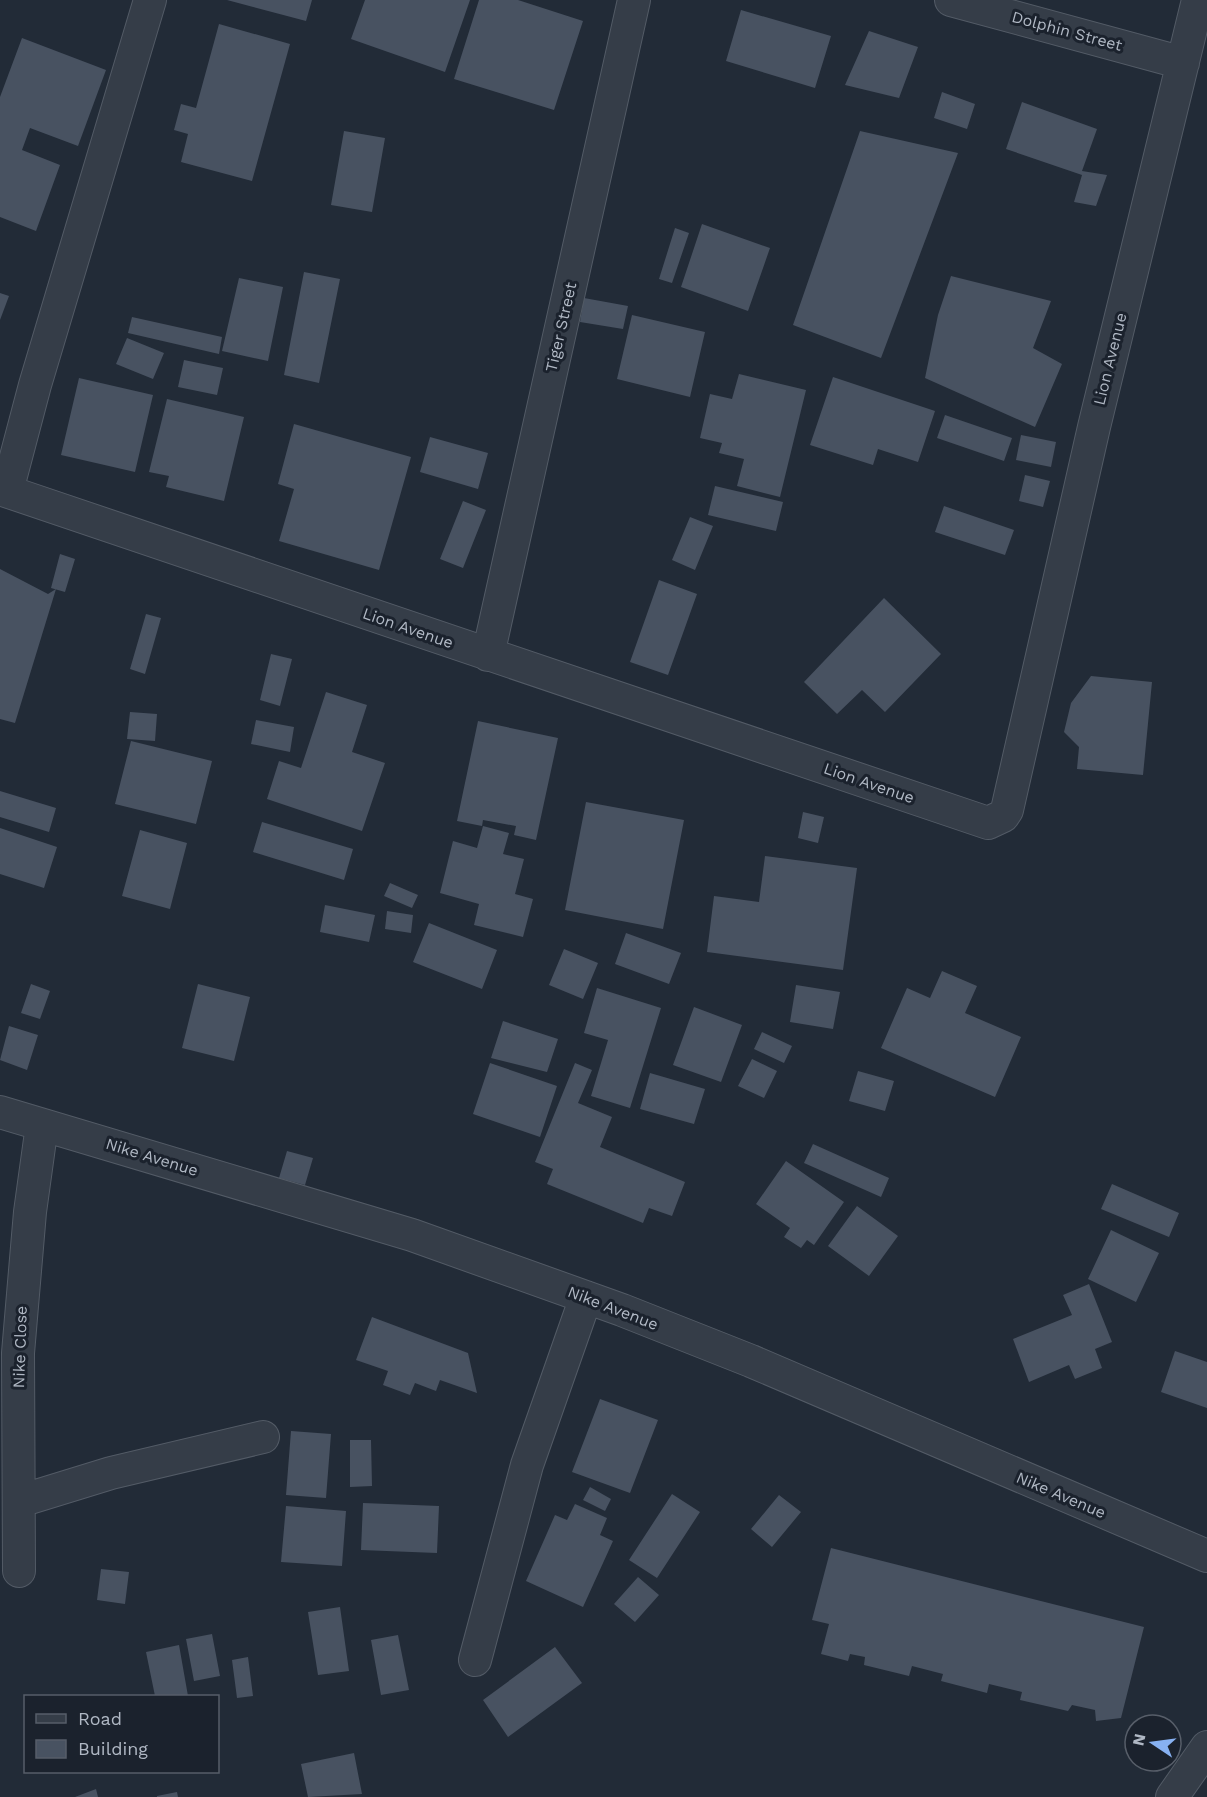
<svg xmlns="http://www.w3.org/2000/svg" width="1207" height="1797" font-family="'Work Sans',sans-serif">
	<rect width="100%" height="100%" fill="#222b37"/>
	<path fill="#485261" d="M227,0h85l-6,21z
		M365,0h105l-25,72 -94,-33z
		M479,0h39l65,21 -29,89 -100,-31z
		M741,10l90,26 -16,52 -89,-27z
		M219,24l71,20 -38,137 -71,-19 7,-28 -14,-4 7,-26 15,4z
		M869,31l49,16 -19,51 -54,-13z
		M22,38l84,32 -28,76 -48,-18 -8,22 38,15 -24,66 -36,-14v-120z
		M942,92l33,12 -8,25 -33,-11z
		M1022,102l75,27 -15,42 25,4 -11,31 -22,-4 8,-27 -76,-26z
		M344,131l41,7 -13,74 -41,-7z
		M860,131l98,22 -77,205 -88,-33z
		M702,224l68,24 -22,63 -67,-24z
		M675,228l14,5 -17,50 -13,-4z
		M304,272l36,7 -21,104 -35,-8z
		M951,276l100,25 -18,47 29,16 -27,63 -110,-49 13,-63z
		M239,278l44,9 -15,74 -46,-10z
		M0,293l9,3 -9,24z
		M584,298l44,8 -5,23 -43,-7z
		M632,315l73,17 -15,65 -73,-18z
		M132,317l90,20 -3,17 -91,-21z
		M127,338l37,15 -11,26 -37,-15z
		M184,360l39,8 -6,27 -39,-8z
		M739,374l67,16 -26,107 -43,-11 7,-27 -25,-6 3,-10 -22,-5 10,-44 22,5z
		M833,377l102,34 -17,51 -40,-13 -5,16 -63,-20z
		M79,378l74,17 -18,77 -74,-17z
		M167,399l77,18 -20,84 -58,-14 3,-11 -20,-4z
		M945,415l67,23 -8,23 -67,-23z
		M294,424l117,33 -32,113 -100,-29 15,-52 -16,-5z
		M1021,435l35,7 -5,25 -35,-7z
		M430,437l58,16 -10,36 -58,-17z
		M1025,475l25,6 -7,26 -24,-6z
		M715,486l68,16 -7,29 -68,-16z
		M463,501l23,9 -23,58 -23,-9z
		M944,506l70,24 -9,25 -70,-23z
		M690,517l23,9 -18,44 -23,-10z
		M60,554l15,5 -10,33 -14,-4z
		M0,569l48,25 8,-5 -41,134 -15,-4z
		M659,580l38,14 -29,81 -38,-13z
		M884,598l57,56 -56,58 -23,-22 -25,24 -33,-32z
		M146,614l15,4 -16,56 -15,-5z
		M271,654l21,5 -12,47 -20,-6z
		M1091,676l61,6 -9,93 -66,-6 2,-22 -15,-15 7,-29z
		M326,692l41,13 -15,47 33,11 -23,68 -95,-32 12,-38 22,7z
		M130,712l27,2 -2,27 -28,-2z
		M256,720l38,7 -4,25 -39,-8z
		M478,721l80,17 -22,102 -22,-5 2,-9 -33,-6 -1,6 -25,-5z
		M131,741l81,20 -16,63 -81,-20z
		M0,791l56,17 -7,24 -49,-15z
		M586,802l98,18 -21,109 -98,-19z
		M803,812l21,5 -6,26 -20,-5z
		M262,822l91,27 -9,31 -91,-28z
		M483,826l26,7 -6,21 21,5 -9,35 18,5 -10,38 -49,-12 5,-21 -39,-11 13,-52 24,7z
		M0,828l57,19 -13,41 -44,-14z
		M140,830l47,13 -17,66 -48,-13z
		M765,856l92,12 -14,102 -136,-18 7,-56 45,6z
		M390,883l28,12 -6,13 -28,-12z
		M325,905l50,10 -6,27 -49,-10z
		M387,911l26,4 -2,18 -26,-4z
		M429,923l68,27 -15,39 -69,-27z
		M626,933l55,20 -12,31 -54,-20z
		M564,949l34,14 -15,36 -34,-14z
		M942,971l35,15 -12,27 56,24 -26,60 -114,-49 26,-60 23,10z
		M31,984l19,7 -10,28 -19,-6z
		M198,984l52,13 -16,64 -52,-13z
		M796,985l44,7 -7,37 -43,-7z
		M597,988l64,20 -31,100 -39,-12 17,-56 -24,-7z
		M694,1007l48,18 -21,57 -48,-17z
		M503,1021l55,18 -11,33 -56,-14z
		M9,1026l29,9 -11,35 -27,-10z
		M762,1032l30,14 -8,17 -30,-14z
		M752,1059l25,12 -13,27 -26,-12z
		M490,1063l67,23 -17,51 -67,-23z
		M575,1063l17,7 -14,33 34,14 -12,30 85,35 -13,34 -23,-8 -6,15 -96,-39 6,-15 -18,-7z
		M858,1071l36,10 -9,30 -36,-10z
		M650,1073l55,16 -11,35 -54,-15z
		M813,1144l76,34 -8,19 -77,-34z
		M287,1151l26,7 -8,27 -26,-7z
		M786,1161l58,41 -30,43 -7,-5 -6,8 -17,-11 6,-9 -34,-24z
		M1112,1184l67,29 -10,24 -68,-28z
		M857,1206l41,30 -29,40 -41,-30z
		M1111,1230l48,23 -23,49 -48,-23z
		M1089,1284l23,58 -17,7 7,19 -27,11 -6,-14 -40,17 -16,-43 59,-24 -9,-20z
		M372,1317l96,36 9,40 -37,-13 -4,11 -21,-8 -5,12 -27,-10 5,-14 -32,-11z
		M1175,1351l32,11v46l-46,-16z
		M600,1399l58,21 -28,73 -58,-21z
		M291,1431l40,3 -5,64 -40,-3z
		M350,1440h21l1,46 -22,1z
		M590,1487l21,12 -6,12 -22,-11z
		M672,1494l28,18 -43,66 -28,-18z
		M779,1495l22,17 -29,35 -21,-18z
		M363,1503l76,3 -2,47 -76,-3z
		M575,1504l32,14 -7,17 13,6 -30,66 -57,-26 29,-66 12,5z
		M286,1506l60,5 -4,55 -61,-4z
		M831,1548l313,79 -23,91 -25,3 -1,-11 -23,-5 -4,6 -48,-11 2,-8 -33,-8 -2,9 -46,-12 2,-7 -31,-8 -3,10 -45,-11 1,-8 -15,-3 -2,7 -27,-7 8,-30 -17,-4z
		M101,1569l28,3 -4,32 -28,-4z
		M638,1577l21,18 -24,27 -21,-18z
		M340,1607l9,64 -31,4 -10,-63z
		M212,1634l8,42 -26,5 -8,-42z
		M398,1635l11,55 -28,5 -10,-55z
		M179,1645l9,51h-33l-9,-44z
		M555,1647l27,36 -74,54 -25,-37z
		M248,1657l5,39 -16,2 -5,-38z
		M354,1753l8,41 -54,3 -7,-33z
		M96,1789l2,8h-23z
		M177,1792l1,5h-21v-1z"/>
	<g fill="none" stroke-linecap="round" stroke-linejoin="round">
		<g stroke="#535b66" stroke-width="34">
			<path id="minor" d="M951,0l232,63
				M0,489l988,334 15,-7 4,-6 87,-383 104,-427
				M7,491l28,-106 115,-385
				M488,655l146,-655
				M0,1112l412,123 210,75 129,51 456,195
				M20,1501l91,-28 152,-36
				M19,1571l-1,-218 12,-141 12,-87
				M475,1660l52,-195 59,-168
				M1172,1797l35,-50"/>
		</g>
		<use href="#minor" stroke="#353d48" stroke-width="32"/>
	</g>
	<g text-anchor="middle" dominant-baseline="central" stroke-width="6" stroke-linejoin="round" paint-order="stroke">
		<g font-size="16" fill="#b0b8c4" stroke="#1b222d">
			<text transform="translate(1067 31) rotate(15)">Dolphin Street</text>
			<text transform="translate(561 327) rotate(-77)">Tiger Street</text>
			<text transform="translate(1110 359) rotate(-76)">Lion Avenue</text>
			<text transform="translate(408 628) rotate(19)">Lion Avenue</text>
			<text transform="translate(869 783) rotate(19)">Lion Avenue</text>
			<text transform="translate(152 1157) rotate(17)">Nike Avenue</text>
			<text transform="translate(613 1308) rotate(21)">Nike Avenue</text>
			<text transform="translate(20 1347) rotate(-88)">Nike Close</text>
			<text transform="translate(1061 1495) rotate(23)">Nike Avenue</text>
		</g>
	</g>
	<rect x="24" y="1695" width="195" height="78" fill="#1b222d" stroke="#575e69" stroke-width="1.5"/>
	<rect x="36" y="1714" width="30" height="9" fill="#353d48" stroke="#575e69" stroke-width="1.5"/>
	<text x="78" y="1725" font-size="18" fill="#b0b8c4">Road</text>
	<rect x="36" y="1740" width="30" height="18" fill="#485261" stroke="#575e69" stroke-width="1.5"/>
	<text x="78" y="1755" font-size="18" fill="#b0b8c4">Building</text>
	<g transform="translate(1153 1743) rotate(283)"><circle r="28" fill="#1b222d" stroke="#575e69" stroke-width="1.5"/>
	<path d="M0-4.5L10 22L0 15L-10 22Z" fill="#87b1f2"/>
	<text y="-9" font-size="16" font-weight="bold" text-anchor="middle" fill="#b0b8c4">N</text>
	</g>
</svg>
